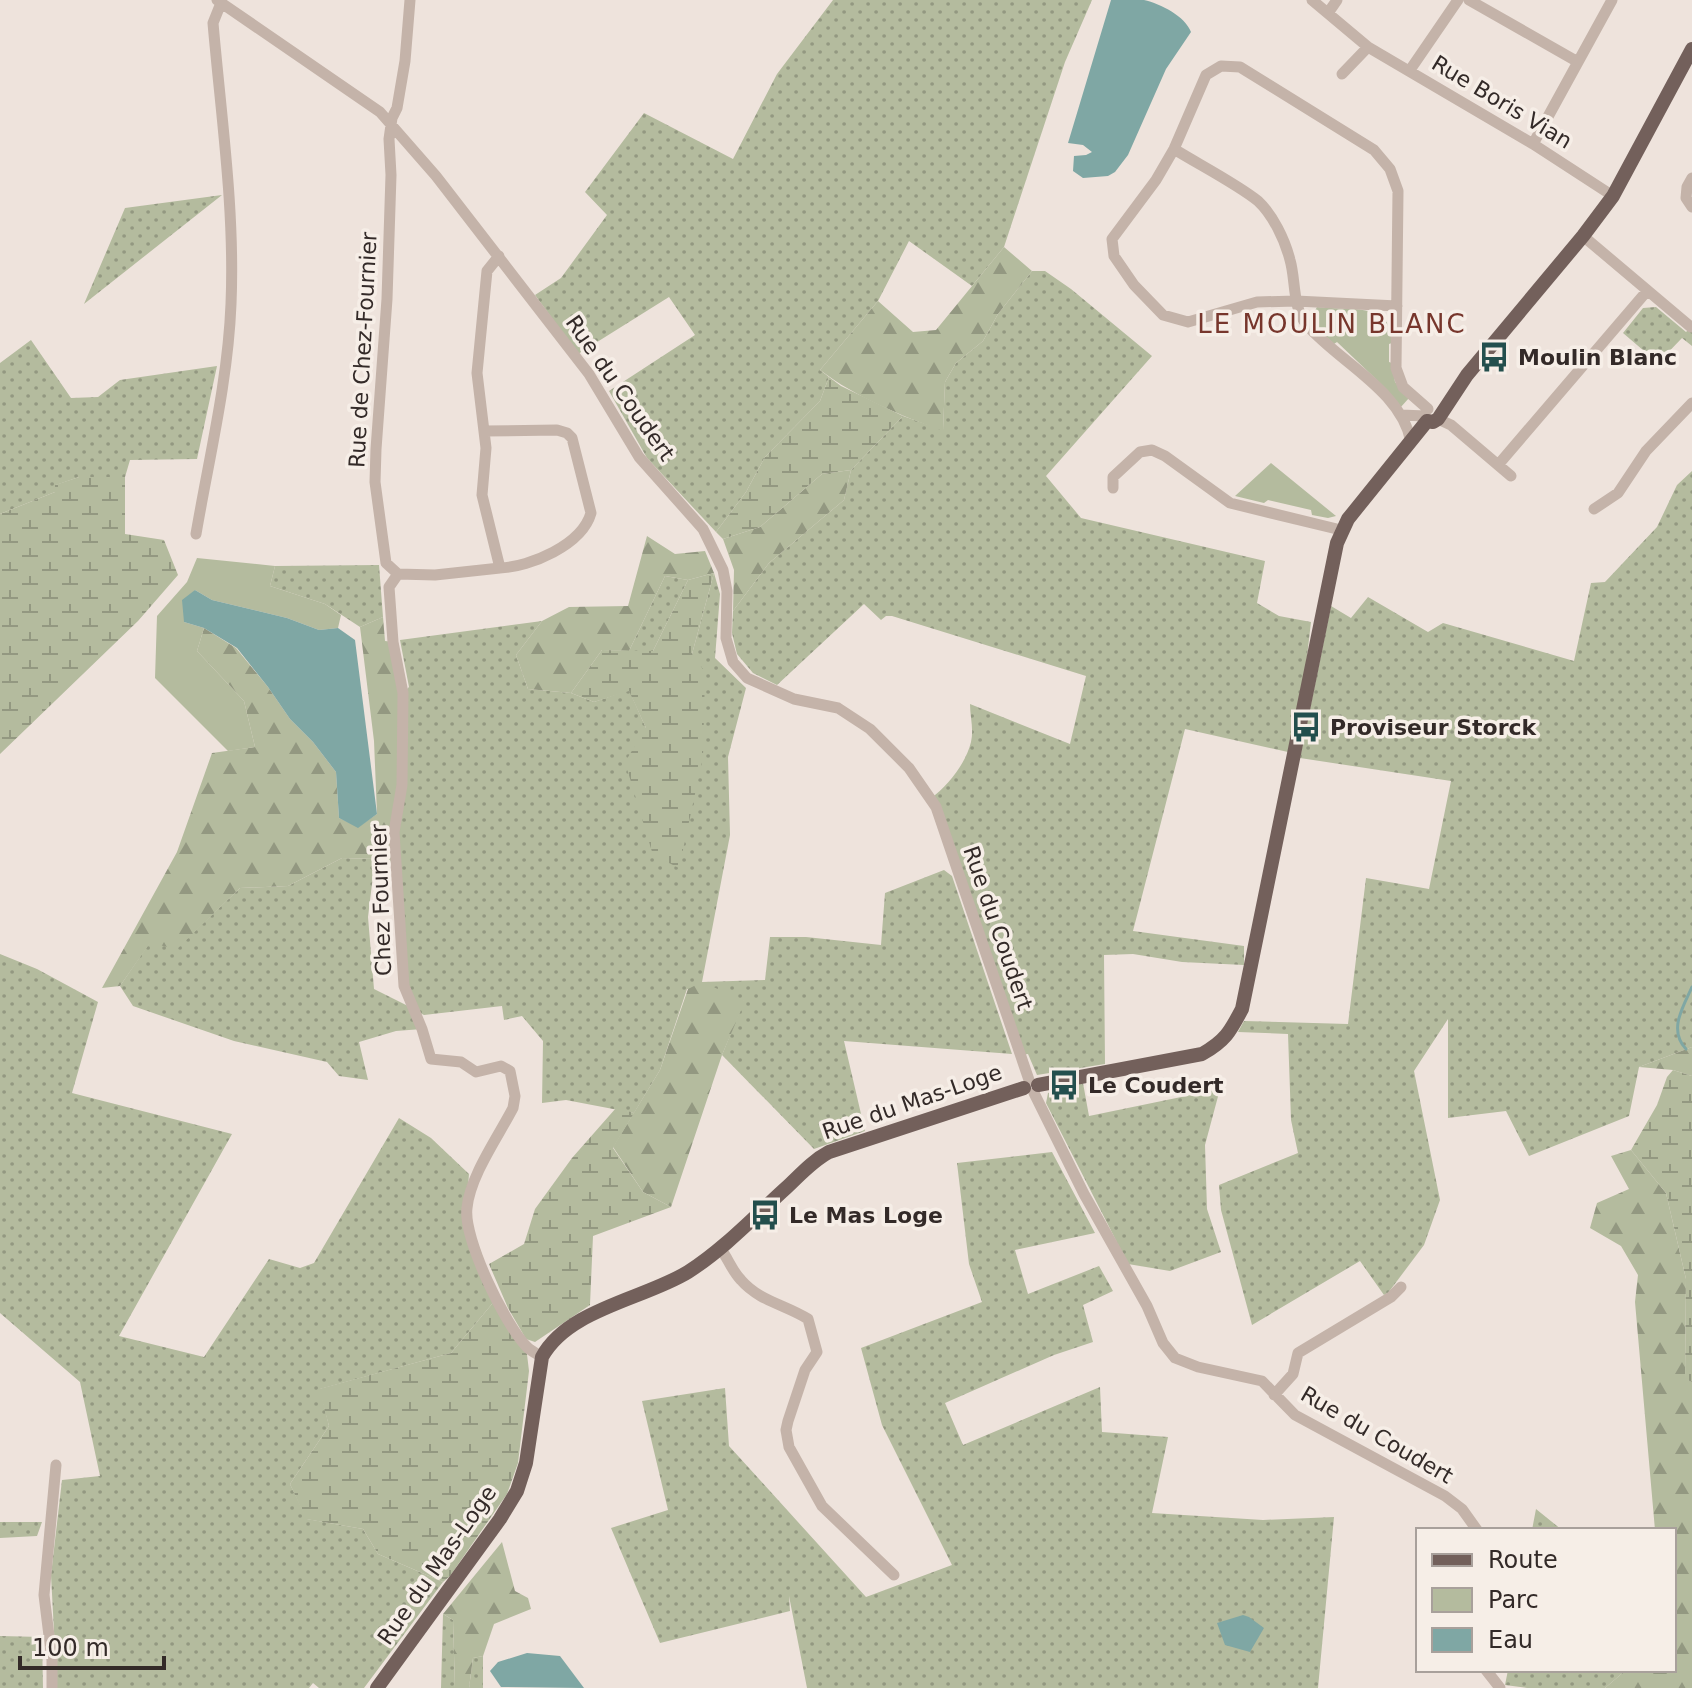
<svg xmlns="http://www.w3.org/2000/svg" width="1692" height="1688" font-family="'DejaVu Sans',sans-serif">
	<defs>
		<pattern id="grass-dots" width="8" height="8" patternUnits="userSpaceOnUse" patternTransform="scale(2)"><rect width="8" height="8" fill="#b4bb9e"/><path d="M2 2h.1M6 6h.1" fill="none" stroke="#939881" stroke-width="1.8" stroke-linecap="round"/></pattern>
		<pattern id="forest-firs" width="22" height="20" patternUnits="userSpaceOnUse" patternTransform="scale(2)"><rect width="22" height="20" fill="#b4bb9e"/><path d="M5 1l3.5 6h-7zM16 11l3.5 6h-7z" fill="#939881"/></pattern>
		<pattern id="wetland-marsh" width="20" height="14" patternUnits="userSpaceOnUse" patternTransform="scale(2)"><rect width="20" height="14" fill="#b4bb9e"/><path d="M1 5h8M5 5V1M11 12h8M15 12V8" fill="none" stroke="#939881"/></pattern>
	</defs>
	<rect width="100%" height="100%" fill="#eee3dc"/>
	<path fill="url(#grass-dots)" d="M833,0h259l-27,62 -61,185 -32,39 -63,-45 -31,60 -58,69 9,7 -9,24 -55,56 -19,35 -30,40 -69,-74 -38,-67 86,-56 -26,-38 -91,57 -43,-59 26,-17 46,-63 -22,-23 59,-79 89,46 44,-85z
		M222,195l-138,109 41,-96z
		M1032,271h13l26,18 81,67 -106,120 35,42 184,43 -8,42 22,13 32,6 -5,43 -18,87 -103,-23 -52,202 111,15v19l-62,-3 -49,-8 -29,1 1,109 -68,11 -9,-21 -7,1 -90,-257c17,-12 35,-35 40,-56 3,-13 -1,-25 -1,-38l100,40 16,-68 -194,-60h-6l-5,4 -17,-16 -87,81 -24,-12 -16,-19 -5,-21 1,-22 36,-48 75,-63 7,-30 52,-54 40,14 2,-48 11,-19 27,-22 15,-27z
		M1656,307l30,25 6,-6v20l-10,-8 -24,25 -35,-30 20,-25z
		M31,340l40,58 27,-1 22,-17 97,-14 -20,93 -67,1 -5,17h-46l-23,8 -1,7 -55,22v-151z
		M1692,471v576l-53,20 -10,49 -100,40 -23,-45 -58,7v-99l-34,52 26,129 -16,45 -36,48 -4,2 -24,-34 -108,64 -31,-115 -2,-25 79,-32 -7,-33 -3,-86 -50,-2 6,-11 104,3 18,-146 63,11 22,-108 -151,-23 31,-152 20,12 17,-21 60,35 15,-9 131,38 17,-78 14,-1 52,-55 20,-42z
		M379,565l4,52 -23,10 -35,-23 -55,-18 5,-20z
		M714,573l6,21 -5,64 31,30 -18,69 2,78 -28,147 63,-2 5,-43h36l75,8 4,-52 59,-23 8,6 60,178 -168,-13 21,90 -51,18 -92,-94 22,-54 -57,-12 -27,81 -26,43 -68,-13 -24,3 1,-62 -21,-25 -18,4 -2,-14 -78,9 -12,-6 10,20 -26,2 -37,11 9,38 -29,-4 -12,-14 -93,-21 -101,-35 -13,-20 30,-44 27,6 63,-60 48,-2 54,-28 33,1 -7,58 6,72 36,18 -16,-175 9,-139 6,-6 -9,-47 142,-19 -26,34 12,34 43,4 23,9 35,-12 17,38 46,-74z
		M665,576l23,4 -35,71h-24z
		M0,954l37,15 61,33 -26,91 160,41 -113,202 85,21 65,-98 31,9 14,-5 85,-145 32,20 38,36 -3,35 31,89 -46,55 -131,36 9,37 -39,58 17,35 56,10 15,25 65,28 -79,106h-45l-6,-5 -4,5h-252l-6,-113 11,-95 38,-4 -20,-94 -80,-69z
		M1083,1083l6,33 131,-27 -15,56 2,64 14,43 -51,19 -42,-7 -82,-161 2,-10z
		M1052,1152l43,81 -80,17 13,44 71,-28 14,25 -30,14 10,37 -39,13 -109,48 18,42 137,-58 2,45 66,5 -16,76 111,7 71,-3 -16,171h-511l-18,-92 1,15 -130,32 -49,-115 57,-18 -26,-109 83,-13 4,58 137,151 86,-32 -70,-140 -21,-77 121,-46 -13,-38 -12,-101z
		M1536,1509l26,21h-30z
		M0,1522h42l-5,14 -37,2z
		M443,1614l10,6 2,68h-14z
		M0,1636l42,1 1,51h-43z
		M483,1656v32h-14l4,-30z
		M1508,1670h118l-21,18h-78l-22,-3z"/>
	<path fill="url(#forest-firs)" d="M1004,247l28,24 -34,43 -15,27 -27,22 -11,19 -2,49c-43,-16 -86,-33 -123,-61l58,-69 35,31 23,-2z
		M851,470l-7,30 -75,63 -36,48 1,-41 -11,-31 37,-12 62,-53z
		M647,536l28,18 30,-3 9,22 -26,7 -23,-4 -36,75 -27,-1 -31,43 -43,-4 -12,-34 26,-34 27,-14 59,-1z
		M383,617l2,24 8,1 10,51 -7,171 -21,-5 -33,-1 -54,28 -48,2 -63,61 -27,-6 -30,43 -18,2 75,-136 35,-99 43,-6 -11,-46 -47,-50 7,-23 32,20 32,39 22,32 23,23 23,30 3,46 19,9 19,-13 -3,-73 -14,-114z
		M702,982l43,19 -23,54 -51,152 -28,-15 -30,-45 47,-77 28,-81z
		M1692,1047v29l-19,-6 -34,-3z
		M1631,1150l35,43 20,86 -1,99 7,4v306h-87l21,-18h48v-140h-19l-20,-228 3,-27 -17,-29 -31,-18 7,-25 32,-14 -18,-33z
		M502,1542l13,49 13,7 3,11 -37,15 -11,32 -10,2 -4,30h-14l-2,-68 -10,-6z"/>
	<path fill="url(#wetland-marsh)" d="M829,377l12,9 62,30 -52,54 -29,4 -62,53 -37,12 -7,-7 30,-40 19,-35 55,-56z
		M79,477h46v57l39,6 14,35 -40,46 -138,133v-240l55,-22v-7z
		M714,573l-22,81 13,18 -2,85 -24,111 -26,-13 -28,-93 21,-34 -17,-37 -35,11 -23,-9 31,-43 51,1 35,-71z
		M1673,1070l19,6v306l-7,-3 1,-100 -20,-86 -35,-43 26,-45 10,-28z
		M616,1108l18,5 -21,35 30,44 28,15 -78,29 -3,69 -55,37 -9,-3 -18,-31 -19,-44 35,-20 11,-35 37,-51z
		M497,1298l29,48 3,25 -11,92 -11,31 -57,82 -7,6 -65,-28 -15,-25 -57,-10 -16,-35 39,-58 -10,-37 132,-36z"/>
	<path fill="#b4bb9e" d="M1317,307c30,4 77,-6 75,36l-3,1v18l3,1 3,19 14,16 -9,10 -22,-27 -41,-39 -3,2 -25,-23z
		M1271,463l65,53 -8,2 -16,-3 -1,-5 -43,-10 -4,3 -29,-7z
		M197,558l78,8 -5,20 55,18 16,11 -3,13 -19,2 -32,-12 -75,-18 -17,-10 -11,32 20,6 -7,23 47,50 11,46 -27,4 -73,-73 2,-62 30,-34z"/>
	<path fill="#7fa7a4" d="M1111,0c10,0 23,0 33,0 17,4 41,16 47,32l-25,37 -38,86 -13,17 -7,4 -25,2 -10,-7 1,-15 12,-1 6,-3 -9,-7 -15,-2z
		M195,590l17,10 75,18 32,12 19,-2 17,12 22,174 -19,14 -19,-10 -3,-46 -23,-30 -23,-23 -22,-32 -31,-39 -33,-20 -20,-6 -2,-22z
		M1243,1615l6,2 15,11 -14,24 -25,-7 -8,-22z
		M527,1653l33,3 24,32 -83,-1 -11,-16 8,-9z"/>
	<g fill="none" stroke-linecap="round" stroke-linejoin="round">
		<path stroke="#7fa7a4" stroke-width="3" d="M1686,1049c-18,-19 -3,-42 6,-62"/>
		<path stroke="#c4b3a9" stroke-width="11" d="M217,0l163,112 56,64 153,198 50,83 64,72 20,41 4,21 -1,47 7,24 14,16 47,21 44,9 32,21 39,39 27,39 93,273
			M1312,0l56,47
			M1469,0l109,62
			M1328,13l9,-13
			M1410,70l48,-70
			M1342,74l26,-27 165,97 80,52
			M1533,144l79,-144
			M1174,149c24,15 63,35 84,52 15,14 27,39 32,59 6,20 2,48 17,65 32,37 95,66 104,117
			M1692,178l-5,9 -1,11 6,9
			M1583,236l108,91
			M1397,306l-101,-5 -39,1 -69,20 -25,-7 -29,-30 -20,-29 -2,-17 44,-59 18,-31 32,-74 15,-9 19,1 134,83 16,19 8,22 -2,177 7,19 25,22
			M1401,415l24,1
			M1438,419l13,6 60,51
			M484,431l73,-1 10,3 5,5 19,75c-9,32 -61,54 -91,55
			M1498,465l149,-174
			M1113,488v-11l27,-25 12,-2 13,6 65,47 111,27
			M1594,509l24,-16 28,-42 46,-48
			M196,534c13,-76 32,-153 35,-230 4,-94 -10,-188 -18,-281l8,-20
			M398,574l-9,13 4,55 10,51 -1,92 -8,47 10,154 18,43 9,30 30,3 15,10 25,-6 9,5 5,25 -2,12c-15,29 -43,68 -46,100 -4,30 38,117 60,139 4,4 10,7 15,10
			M398,574l-12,-11 -11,-81 1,-33 11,-150 4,-124 -2,-36 3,-21 5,-10 8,-47 5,-61
			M398,574l37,1 65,-7 -18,-73 4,-47 -9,-75 10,-102 12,-15
			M1034,1093l50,101 63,112 16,37 12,15 23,9 64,14 33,34 150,81 17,13 15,21
			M720,1248c8,10 12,23 21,32 18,21 45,25 67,39l9,33 -12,18 -17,51 -2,9 3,17 33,59 72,69
			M1274,1395l19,-21 5,-21 93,-56 10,-10
			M1486,1670l14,18
			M52,1688v-28l-8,-65 12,-130"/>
		<path stroke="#73605b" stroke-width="14" d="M1427,421l6,1 5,-3 29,-44 116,-139 30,-40 79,-147
			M1038,1085l164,-31c23,-13 28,-22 40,-45l95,-466 11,-24 79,-98
			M377,1688l123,-169 17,-28 9,-28 16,-106c26,-48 102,-58 146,-85 36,-23 67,-56 98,-84 14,-13 26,-27 43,-36l195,-64"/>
	</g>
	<defs>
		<g id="bus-bare" transform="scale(2.4)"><path d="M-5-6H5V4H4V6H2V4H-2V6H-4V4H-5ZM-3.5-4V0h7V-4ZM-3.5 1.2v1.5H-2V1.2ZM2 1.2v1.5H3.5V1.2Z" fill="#234f4d" stroke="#f6eee7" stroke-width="2.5" paint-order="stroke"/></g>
	</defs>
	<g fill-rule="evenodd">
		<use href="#bus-bare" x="1494" y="357"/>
		<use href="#bus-bare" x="1306" y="727"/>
		<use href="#bus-bare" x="1064" y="1085"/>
		<use href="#bus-bare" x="765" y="1215"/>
	</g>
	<g text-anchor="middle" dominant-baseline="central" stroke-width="7" stroke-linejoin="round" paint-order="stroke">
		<g font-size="22" fill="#332a28" stroke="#f6eee7">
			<text transform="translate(1502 102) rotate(31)">Rue Boris Vian</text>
			<text transform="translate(363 350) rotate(-87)">Rue de Chez-Fournier</text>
			<text transform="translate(620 388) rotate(55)">Rue du Coudert</text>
			<text transform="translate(381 900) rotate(-92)">Chez Fournier</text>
			<text transform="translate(998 928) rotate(71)">Rue du Coudert</text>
			<text transform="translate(912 1102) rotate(-19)">Rue du Mas-Loge</text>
			<text transform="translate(1377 1435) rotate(30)">Rue du Coudert</text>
			<text transform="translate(437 1565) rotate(-55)">Rue du Mas-Loge</text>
		</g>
		<g font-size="22" font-weight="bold" fill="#332a28" stroke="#f6eee7" text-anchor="start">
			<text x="1518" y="357">Moulin Blanc</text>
			<text x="1330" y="727">Proviseur Storck</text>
			<text x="1088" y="1085">Le Coudert</text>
			<text x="789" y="1215">Le Mas Loge</text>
		</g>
		<g font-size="26" letter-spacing="2" fill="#77362c" stroke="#f6eee7">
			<text x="1332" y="324">LE MOULIN BLANC</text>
		</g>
	</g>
	<rect x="1416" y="1528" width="260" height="144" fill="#f6eee7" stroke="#a8a09b" stroke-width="2"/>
	<rect x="1432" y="1554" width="40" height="12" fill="#73605b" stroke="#a8a09b" stroke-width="2"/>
	<text x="1488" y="1568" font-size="24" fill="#332a28">Route</text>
	<rect x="1432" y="1588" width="40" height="24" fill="#b4bb9e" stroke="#a8a09b" stroke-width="2"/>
	<text x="1488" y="1608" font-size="24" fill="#332a28">Parc</text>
	<rect x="1432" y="1628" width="40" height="24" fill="#7fa7a4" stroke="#a8a09b" stroke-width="2"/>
	<text x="1488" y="1648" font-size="24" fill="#332a28">Eau</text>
	<path d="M20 1656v12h144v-12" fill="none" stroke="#332a28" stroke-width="4"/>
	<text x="32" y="1656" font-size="24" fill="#332a28" stroke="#f6eee7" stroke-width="6" paint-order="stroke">100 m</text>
</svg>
